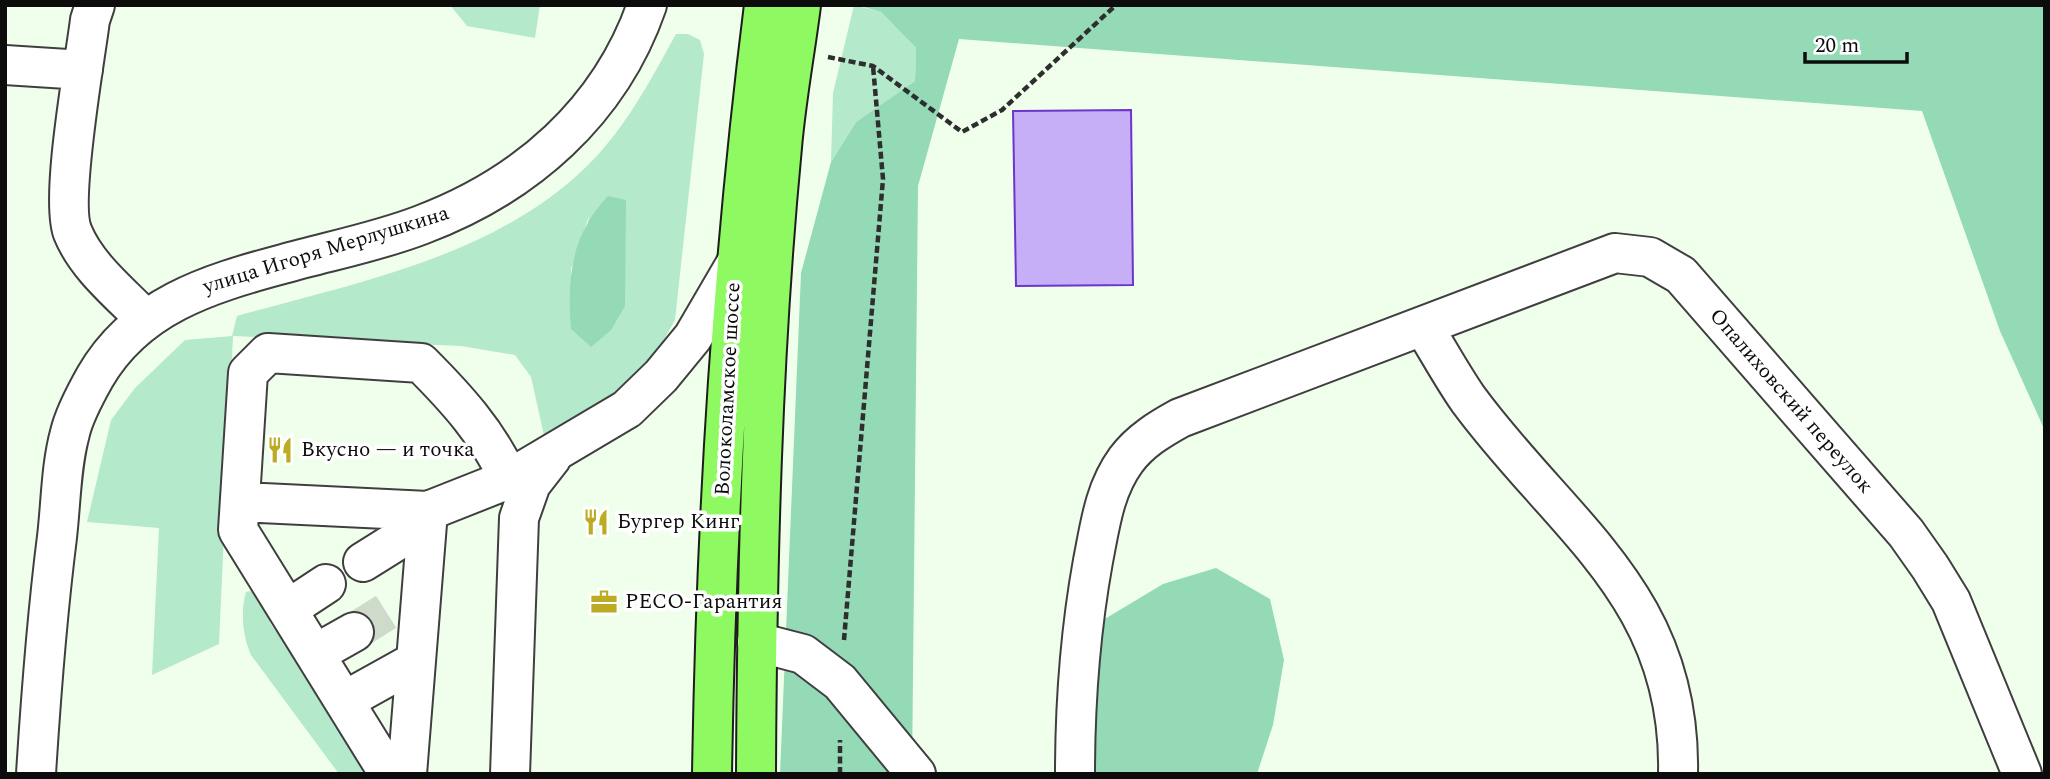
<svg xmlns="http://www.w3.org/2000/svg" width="2050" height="779" font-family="Spectral,serif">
	<rect width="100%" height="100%" fill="#f0ffeb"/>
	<path fill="#b5e9cb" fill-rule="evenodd" d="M450,5h90l-5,33 -68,-12z
		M854,5l27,7 35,36 -1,33 -59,41 -25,40 2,-69z
		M676,34h12l12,6 4,14 -29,266 -28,50 -23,21 -79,49 -14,-63 -16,-22 -54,-9 -228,-10 -14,308 -67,31 7,-147 -72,-6 24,-102 24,-32 50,-48 47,-4 5,-20c121,-34 257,-59 350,-150 38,-37 63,-85 89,-132zM589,216l-18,113v-60z
		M251,591l14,12 5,20 95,132 -3,19h-23l-88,-119c-8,-18 -11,-44 -5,-63z"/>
	<path fill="#94dab6" d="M857,5h1188v426l-45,-100 -78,-220 -963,-72 -41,147 -6,588h-132l21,-501 30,-111 25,-40 59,-41 1,-33 -35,-36z
		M608,196l18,4 -1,106 -14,24 -20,17 -20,-18c-4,-52 0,-94 37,-133z
		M1216,568l54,31 14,61 -11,65 -16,49h-167l3,-148 70,-42z"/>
	<path fill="#c6aff6" stroke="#6a36ce" stroke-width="2" d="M1131,110l2,175 -117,1 -3,-175z"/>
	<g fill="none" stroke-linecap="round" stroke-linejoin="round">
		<path stroke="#cedbca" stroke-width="38" stroke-dasharray="38 19" stroke-linecap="butt" d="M354,632l38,-24"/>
		<g stroke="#3f3f3f" stroke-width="42">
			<path id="minor" d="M95,5l-5,15c-5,41 -31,182 -17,213 14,34 47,60 72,86
				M5,65l78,5
				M1423,326c15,24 29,50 45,73 94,128 214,196 210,375
				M241,502l187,9 81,-32 118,-70 34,-33 32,-39 42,-72
				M363,562l64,-40
				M288,609l38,-25
				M757,642l46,12 37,28 76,92
				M315,654l39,-22
				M344,701l72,-40
				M36,774c5,-80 11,-158 21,-237 4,-34 4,-72 13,-104 4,-18 16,-40 25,-56 41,-71 113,-93 188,-113 46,-13 94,-22 138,-39 104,-39 189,-113 226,-220
				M389,774l-151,-244 10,-157 20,-20 153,10c35,35 67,70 88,116
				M407,774l21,-263
				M510,774l9,-256 12,-34 21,-27
				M1075,774c0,-73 5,-141 18,-213 7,-35 11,-71 33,-101 14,-19 34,-31 54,-42l435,-165 35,4 31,18 225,258 24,34 21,34 71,173"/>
		</g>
		<g stroke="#1d1d1d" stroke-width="42">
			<path id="major" d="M712,774c4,-257 20,-514 52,-769
				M756,774c1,-209 6,-419 26,-627 4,-47 13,-95 19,-142"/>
		</g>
		<path stroke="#2e2e2e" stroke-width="4.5" stroke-dasharray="7 3.5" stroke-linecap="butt" d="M828,57l45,9 89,66 40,-22 114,-105
			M844,640l39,-461 -10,-113
			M840,774v-34"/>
		<use href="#minor" stroke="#fff" stroke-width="38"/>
		<use href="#major" stroke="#8ef960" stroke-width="38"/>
	</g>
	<defs>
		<g id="restaurant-bare" transform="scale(2.1)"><path d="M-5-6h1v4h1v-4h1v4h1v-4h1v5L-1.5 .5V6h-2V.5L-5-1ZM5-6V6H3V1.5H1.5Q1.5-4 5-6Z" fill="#bcac23" stroke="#fff" stroke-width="2.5" paint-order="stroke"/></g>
		<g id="office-bare" transform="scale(2.1)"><path d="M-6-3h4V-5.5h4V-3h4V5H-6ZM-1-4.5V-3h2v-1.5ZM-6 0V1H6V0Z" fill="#bcac23" stroke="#fff" stroke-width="2.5" paint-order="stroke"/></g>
	</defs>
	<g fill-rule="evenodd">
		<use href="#restaurant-bare" x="280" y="450"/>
		<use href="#restaurant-bare" x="596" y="522"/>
		<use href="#office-bare" x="604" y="602"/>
	</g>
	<g text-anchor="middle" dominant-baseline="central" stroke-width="7" stroke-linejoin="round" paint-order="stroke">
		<g font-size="21" fill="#0c0c0c" stroke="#fff">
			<text transform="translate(326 250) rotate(-17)">улица Игоря Мерлушкина</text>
			<text transform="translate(728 389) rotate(-87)">Волоколамское шоссе</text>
			<text transform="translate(1791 401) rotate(49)">Опалиховский переулок</text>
		</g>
		<g font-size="21" fill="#0c0c0c" stroke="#fff" text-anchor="start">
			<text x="301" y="450">Вкусно — и точка</text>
			<text x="617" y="522">Бургер Кинг</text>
			<text x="625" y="602">РЕСО-Гарантия</text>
		</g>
	</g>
	<rect width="2050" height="779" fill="none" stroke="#0c0c0c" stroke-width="14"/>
	<path d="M1805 52v10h102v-10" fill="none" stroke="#0c0c0c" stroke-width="3.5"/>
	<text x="1815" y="52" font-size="21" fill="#0c0c0c" stroke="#ffffff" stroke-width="5" paint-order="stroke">20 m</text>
</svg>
